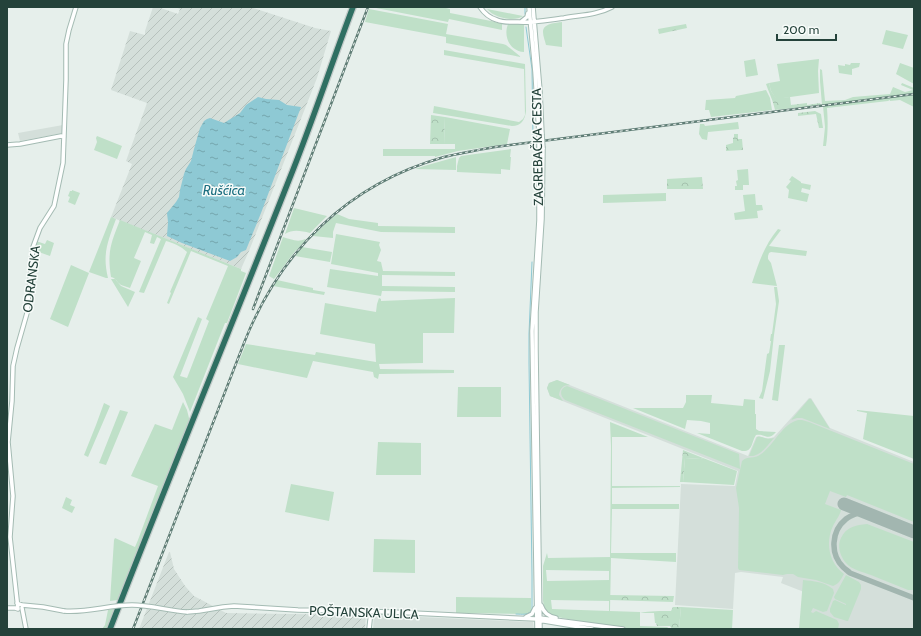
<svg xmlns="http://www.w3.org/2000/svg" width="921" height="636" font-family="Cabin,sans-serif">
	<defs>
		<pattern id="industrial-furrows" width="10" height="10" patternUnits="userSpaceOnUse"><rect width="10" height="10" fill="#d4dfda"/><path d="M-1 1l2-2M0 10L10 0M9 11l2-2" fill="none" stroke="#b6c1bc"/></pattern>
		<pattern id="forest-crowns" width="20" height="18" patternUnits="userSpaceOnUse"><rect width="20" height="18" fill="#bfe0c8"/><path d="M2 6a3 3 0 1 1 6 0M12 15a3 3 0 1 1 6 0" fill="none" stroke="#a4c1ad"/></pattern>
		<pattern id="water-ripples" width="26" height="14" patternUnits="userSpaceOnUse"><rect width="26" height="14" fill="#8ec9d4"/><path d="M2 4q2-2 4 0t4 0M15 11q2-2 4 0t4 0" fill="none" stroke="#74a5ad"/></pattern>
	</defs>
	<rect width="100%" height="100%" fill="#e6efeb"/>
	<path fill="#d4dfda" d="M63,125l-1,8 -42,8 -2,-8z
		M557,380l191,76 8,-19 3,-1 9,3 6,-2 35,-39h2l19,30 84,34v167h-113l3,-37 -23,-9 2,-6 -42,-5 -6,1 -2,36 -58,-4 6,-121 54,2 3,-15 -188,-75 -3,-8 2,-5z
		M375,615l158,7 1,7h-161l1,-13z"/>
	<path fill="url(#industrial-furrows)" d="M153,7h5l20,7 2,-5 -5,-2h75l65,21 16,3 -14,47 -68,173 -8,18 -130,-52 21,-53 -6,-3 21,-58 -36,-13 19,-59 15,4v-4z
		M169,552h1l4,17 11,17 9,10 32,17 140,2 -1,14h-226z"/>
	<path fill="#bfe0c8" fill-rule="evenodd" d="M371,7h71l8,2v4l41,8 11,3v6l-53,-11 -1,3z
		M369,9l79,15 -2,10 57,10 3,1 15,12 -75,-14v-6l-81,-15z
		M487,9l36,7c-6,5 -21,3 -28,-1 -3,-1 -5,-3 -8,-6z
		M562,22v25l-16,-2c-1,-4 -3,-9 -3,-13 0,-9 13,-9 19,-10z
		M508,24h16v28c-14,-1 -21,-15 -16,-28z
		M886,30l22,5 -5,14 -21,-5z
		M444,50l81,14 1,47c-1,9 -5,15 -14,15l-79,-13 1,-7 85,16 4,-3 2,-4 -1,-46 -80,-14z
		M755,59l3,16 -12,2 -2,-16z
		M819,59l-1,12 1,22 -43,6 -5,-8 -2,-8 11,-2 -3,-17z
		M851,63h9l-1,4 -7,2v6l-13,-2 -1,-8 7,1v-2l5,1z
		M900,63l14,5v16l-18,-10z
		M820,69l2,1 3,31 20,-1 8,-3 37,-3 3,-7 12,5 8,-2 -12,-5 1,-2 12,5v5l-92,12 -2,-24z
		M766,90l4,8 2,12 -61,7 -2,-7h-4l1,-10 29,-2 1,-2z
		M914,95v12l-14,-7 -10,1v-1l-2,1 -61,7c1,13 1,25 -1,38h-3l2,-19 -2,-21z
		M445,117l65,12 -3,15 -49,7 -23,6v-1h-52v-7h72v-5h-11z
		M738,122l1,7 -31,3 -1,8 -5,-1 -3,-5 1,-10h4l1,2z
		M97,136l25,10 -5,13 -23,-9 3,-8 -1,-4z
		M511,149l-1,8h1l-1,13 -9,-1v5l-44,-2v-6l2,-8 2,-2z
		M456,157v13l-41,-1 9,-3z
		M748,169l1,16h-6v5h-8v-4h2l-1,-5 2,-1 -1,-10z
		M792,176l9,6v1l10,2 -1,5 -8,-2 -1,4 8,2 -2,8 -19,-4 1,-8 -3,-3 5,-6 -2,-1z
		M72,190l8,3 -5,12 -7,-3 2,-5 -2,-1 2,-5h2z
		M666,193v8l-63,2v-8z
		M755,194l1,11h6l1,5 -6,1 1,7 -23,2 -1,-7 11,-2 -2,-16z
		M294,208l33,8 -17,17c-9,-2 -17,-4 -25,1z
		M337,214l12,5 29,4v3l77,1v6l-74,-1 -45,-9 -3,9v6l-20,-2 13,-13z
		M111,217l5,2c-8,22 -14,35 -8,59h-2l-17,-6z
		M120,220l121,49v2l5,2 -19,50h-2l-35,89 -7,-18 -10,-17 25,-60 4,2 -22,57 7,2 22,-57 -3,-2 22,-53 -37,-15 -22,53 -2,-1 4,-10 -1,-1 17,-40c-6,-6 -14,-9 -21,-11l-22,52 -5,-1 22,-53 -4,-2 -3,7 -4,-1 2,-8 -7,-3 -11,26 7,3 -11,27c-3,-1 -6,-2 -9,-3 -4,-3 -5,-7 -10,-8 -4,-25 0,-34 9,-57z
		M778,229l3,1 -12,16 38,5 -1,5 -35,-4 -2,1 -1,3v3l3,4 6,23 -25,-3c7,-21 12,-37 26,-54z
		M336,234l44,8 -1,3 2,5 -4,11 4,1 2,9 72,1v4l-73,-1v11l73,1v5l-73,-1 -1,5 -54,-9 3,-18 48,7v-3l-47,-9z
		M283,237c7,2 15,6 22,2l1,1 -9,10h-1l-22,29 -5,-3z
		M47,240l7,3 -4,13 -14,-5 -2,-2 2,-8 9,3z
		M302,247l30,5 -2,10 -35,-6z
		M71,265l18,8 -21,54 -18,-8z
		M111,279h4l6,7 14,6 -7,15 -11,-18z
		M277,280l36,8v2l12,2 -1,3 -51,-9z
		M774,287h3l2,14 -1,7 -4,27 -4,36 -7,28 -4,-1 3,-7 5,-37 2,-1 2,-12h-1l1,-7h1l4,-30z
		M379,298l2,1v2l74,-3 -1,35h-31v30l-44,1 1,5 74,1v3l-75,1 -1,5 -4,-2 -1,-5 -60,-11 -6,17 -69,-14 8,-20 69,11 1,-3 60,10 -1,-18 -55,-10 5,-31 51,9 1,-8z
		M779,345h6l-7,56 -6,-1z
		M557,380l13,5c-7,0 -10,3 -11,10l4,6 -13,-5 -3,-8 2,-5z
		M567,386l172,68 1,15 -175,-69c-6,-5 -5,-12 2,-14z
		M458,387h43v30h-44z
		M686,395h26l-1,8 32,3 1,-7 11,1v14h1v15l3,2 17,1c-8,10 -11,1 -20,3 -5,8 -3,17 -14,16l-45,-18 13,1v-11l-9,-2 -14,-1 -2,9 -52,-21h50l3,-6z
		M809,399h2l19,30 -28,-11h-5l-6,2z
		M183,402l4,8 3,12 -72,178 -8,1 4,-61 1,-2 20,9 3,-7 20,-54 -27,-10 24,-52 17,6z
		M104,403l6,3 -22,51 -4,-2 12,-30z
		M120,410l8,2 -22,53 -7,-2z
		M857,410l57,6v43l-51,-20 4,-26 -10,-2z
		M798,420h4l7,2 105,42v58l-67,-27 -1,2 -16,-6 -5,13 16,6c-1,5 -5,10 -8,16 -8,17 -4,37 11,48 -3,5 -5,10 -11,12l-17,-6 -18,-3 -5,-3h-6l-4,1 -44,-5 -1,-2 1,-60 -3,-20 6,-27c6,-6 12,-1 19,-7 13,-9 21,-30 37,-34z
		M610,422l38,15h-36v49h68v1l-68,1v16h67v5h-67l-1,44h65v9l-65,-4 -1,53 30,1v14l27,1 3,2h-35l-38,-4 -44,-9 -8,-6 -2,-9v-35l4,-13 1,5 62,-1 1,-111zM546,570l63,1v9l-62,1zM551,600l58,1v10l-57,-2z
		M757,437c6,-1 10,3 17,1 -7,8 -14,19 -25,18z
		M378,442l43,1v32h-45z
		M685,458l16,1 2,-1 34,13 -3,14 -51,-3z
		M291,484l43,8 -5,29 -44,-9z
		M66,497l6,3 -2,5 5,2 -3,6 -10,-5z
		M867,524l47,18v48h-6c-12,-5 -25,-10 -37,-15 -8,-3 -19,-5 -25,-12 -6,-7 -9,-17 -5,-25 5,-11 15,-13 26,-14z
		M374,539l41,1v33l-42,-1z
		M846,575l13,7 2,3v4l-13,32h-1l-13,-4 -4,-5v-3l3,-8 2,-1 11,5v-1l-11,-5 -1,-2z
		M803,580c10,1 22,2 30,9l1,4 -7,18 -4,1 -10,-4 -2,4 2,1 3,-2 21,9 2,4 -1,5h-39z
		M456,597l75,1v13l-2,2 -3,1 -70,-1z
		M681,607l52,3 -1,19h-53z
		M116,608l-8,21h-6l3,-4 3,-15z"/>
	<path fill="url(#forest-crowns)" d="M686,24l1,4 -28,6 -1,-5z
		M769,83l2,8 5,7 14,-1 1,8 16,-2v2l13,-2 1,2 -46,5c-2,-10 -6,-17 -9,-26z
		M815,111l6,3 2,14h-4l-3,-14 -18,2v-3z
		M431,115l14,2 -1,27h-14z
		M734,134h4v5h4l1,11 -17,1v-6l7,-2v-5l1,-1z
		M702,177l1,12h-36v-10z
		M683,450l20,8 -2,1 -16,-1 -2,24h-3z
		M610,595l64,1 -1,6 -63,-2z
		M673,607h8l-2,22h-7l-2,-3h-13l-1,-3h-1l-1,-10h-14c9,-2 21,-2 31,-2z"/>
	<path fill="url(#water-ripples)" d="M258,97l8,2 13,1 8,5 14,2 -40,106 -15,37 -5,2 -4,5 -7,4 -48,-18 -15,-7 1,-14 -1,-9 9,-11 3,-5 1,-7 4,-16 2,-5 5,-8 3,-12 6,-21 4,-7 3,-2 3,-1 14,5 16,-10 6,-8z"/>
	<g fill="none" stroke-linecap="round" stroke-linejoin="round">
		<path stroke="#8ec9d4" stroke-width="1" d="M525,7v7
			M526,27l6,42 1,70
			M516,614c6,0 13,2 16,-5v-33l-3,-213v-29l3,-72"/>
		<path stroke="#a2b6b0" stroke-width="5.5" d="M863,511c-6,3 -12,4 -17,8 -15,12 -16,35 -3,48 2,2 5,4 7,6l64,25"/>
		<path stroke="#a2b6b0" stroke-width="13" d="M844,504l70,28"/>
		<g stroke="#a4bbb3" stroke-width="5.5">
			<path id="secondary" d="M480,7c4,6 10,11 17,13 7,3 14,2 21,2 18,1 29,-2 46,-4 17,-3 33,-3 48,-11
				M529,7l6,65 4,62
				M533,7l7,84 2,43
				M522,21l5,-4 1,-4
				M7,145l13,-1 41,-8 3,1
				M17,603l5,2 21,2 21,4
				M541,605c3,8 7,11 15,13
				M7,608h8l3,1
				M22,608l4,21
				M18,609l-8,-72 3,-41 -5,-54 4,-41 1,-35 4,-18 10,-35 6,-66 7,-19 14,-22 9,-43 3,-83v-36l3,-14 7,-23
				M187,612l12,-1 24,-4 11,-1 64,4 94,2 144,7 8,2 48,8
				M526,617l6,-3 3,-6
				M540,618l83,11
				M369,629l2,-18
				M537,629l-5,-298 7,-111v-72
				M540,629l-4,-279v-38l6,-93 1,-71"/>
		</g>
		<g stroke="#c2cac8" stroke-width="8">
			<path id="highway" d="M110,629c58,-150 120,-299 179,-449 23,-57 42,-115 64,-173"/>
		</g>
		<use href="#secondary" stroke="#fff" stroke-width="3.5"/>
		<use href="#highway" stroke="#2f6f62" stroke-width="5.5"/>
		<g stroke="#5f7d75" stroke-width="2.5">
			<path id="rail" d="M253,309l115,-302
				M133,629l111,-286c36,-92 104,-159 200,-186 17,-4 34,-7 51,-10l419,-53"/>
		</g>
		<use href="#rail" stroke="#f7fbf9" stroke-width="1" stroke-dasharray="3" stroke-linecap="butt"/>
		<g stroke="#a4bbb3" stroke-width="5.5" stroke-linecap="butt">
			<path id="secondary-bridge" d="M539,134v14
				M542,134l1,14
				M64,611c24,2 44,-6 68,-6 19,0 37,6 55,7"/>
		</g>
		<use href="#secondary-bridge" stroke="#fff" stroke-width="3.5"/>
	</g>
	<g text-anchor="middle" dominant-baseline="central" stroke-width="3" stroke-linejoin="round" paint-order="stroke">
		<g font-size="13" fill="#24423a" stroke="#f7fbf9">
			<text transform="translate(537 147) rotate(-91)">ZAGREBAČKA CESTA</text>
			<text transform="translate(31 279) rotate(-83)">ODRANSKA</text>
			<text transform="translate(364 612) rotate(2)">POŠTANSKA ULICA</text>
		</g>
		<g font-size="14" font-style="italic" fill="#1c6f80" stroke="#f7fbf9">
			<text x="224" y="190">Rušćica</text>
		</g>
	</g>
	<rect width="921" height="636" fill="none" stroke="#24423a" stroke-width="16"/>
	<path d="M777 34v6h59v-6" fill="none" stroke="#24423a" stroke-width="2"/>
	<text x="783" y="34" font-size="12" fill="#24423a" stroke="#f7fbf9" stroke-width="3" paint-order="stroke">200 m</text>
</svg>
